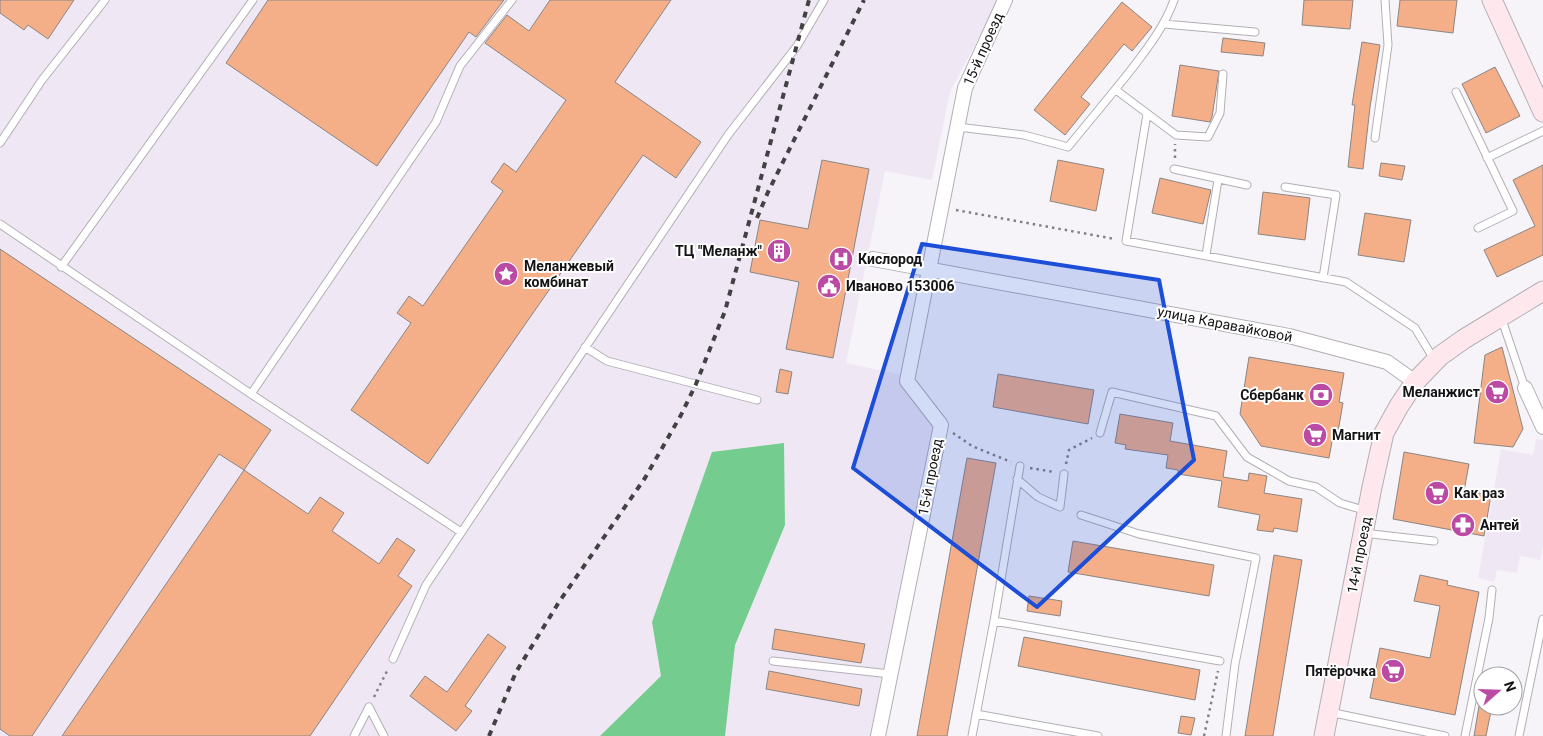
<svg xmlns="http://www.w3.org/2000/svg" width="1543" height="736" font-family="Roboto,sans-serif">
	<rect width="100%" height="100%" fill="#f7f4f9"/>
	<path fill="#efe8f4" d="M0,0h999l-49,92 -18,88 -47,-9 -39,192 56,12 -2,9 34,42 -61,310h-873z
		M1536,439l7,1v105l-3,15 -20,-4 -3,17 -20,-3 -3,12 -16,-4 23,-129 32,6z"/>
	<path fill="#75cc8f" d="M784,443l1,82 -50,120 -10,91h-125l61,-60 -9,-54 60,-170z"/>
	<path fill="#f4ae88" stroke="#8b8684" d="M0,0h74l-26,39 -20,-14 -4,5 -24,-17z
		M268,0h236l-28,37 -7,-5 -92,134 -151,-103z
		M550,0h121l-56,82 86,60 -25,36 -33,-23 -215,309 -77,-54 60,-87 -14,-10 12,-17 14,10 80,-115 -12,-9 13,-19 12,9 50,-72 -81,-57 22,-28 22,16z
		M1304,0h49l-3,29 -48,-4z
		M1400,0h57l-4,33 -56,-7z
		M1122,2l30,25 -20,24 -8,-7 -43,53 9,7 -25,31 -31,-25z
		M1223,38l42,5 -2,13 -42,-4z
		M1362,42l18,3 -10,62 -7,62 -15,-2 7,-62h-3z
		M1180,65l39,6 -7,46 -2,5 -38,-6z
		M1495,67l25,49 -34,17 -24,-49z
		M822,160l47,9 -36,189 -47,-9 13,-67 -49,-10 10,-52 48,9z
		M1058,160l46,9 -8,42 -46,-10z
		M1381,163l24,3 -3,14 -23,-4z
		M1543,165v90l-46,22 -13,-27 51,-24 -22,-46z
		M1160,178l51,12 -8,34 -51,-11z
		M1263,192l47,6 -5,42 -47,-6z
		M1365,213l46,7 -7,42 -46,-7z
		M0,249l271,181 -27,40 -25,-16 -187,282h-22l-10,-7z
		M1502,347l21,82 -10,18 -39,-4 11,-88z
		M1249,357l95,16 -5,29 4,1 -5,29 -4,-1 -5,27 -68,-12 -21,-32z
		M780,369l12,3 -4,22 -12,-2z
		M998,374l96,16 -6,34 -95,-17z
		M1120,414l53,9 -3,18 57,10 -4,26 25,4 1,-8 18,3 -3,17 38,6 -5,33 -23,-4 -1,4 -16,-2 3,-15 -42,-8 4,-26 -44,-7v-4l-12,-2 2,-13 -43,-6 1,-4 -11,-2z
		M1404,452l65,12 -5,27 27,4 -7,41 -91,-17z
		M967,458l29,5 -49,273h-30z
		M244,470l64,44 12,-17 24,16 -12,18 47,33 18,-26 18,12 -17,26 14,10 -102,150h-248z
		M1073,541l141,24 -5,31 -141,-24z
		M1274,555l28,5 -29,176h-28z
		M1420,575l28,6 -1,4 32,7 -24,123 -85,-17 10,-50 50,10 10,-52 -26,-5z
		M1029,596l33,5 -2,15 -33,-5z
		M775,629l90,15 -4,19 -89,-14z
		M488,634l18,13 -41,59 7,5 -16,20 -46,-35 15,-20 22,16z
		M1024,637l176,33 -5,30 -177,-34z
		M769,671l93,18 -3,17 -93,-17z
		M1479,706h13l-6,30h-12z
		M1181,716l14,2 -4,17 -13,-2z"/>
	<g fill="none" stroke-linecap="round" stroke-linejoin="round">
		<g stroke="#b2afb4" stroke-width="9">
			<path id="lane" d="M1164,24l91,8
				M1116,90l60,45 32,2 12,-24 3,-39
				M1456,92l57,119 -35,17
				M1147,114l-21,127 220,41 69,46 20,33
				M958,127l66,8 44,12c22,-27 45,-54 66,-81 16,-21 31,-41 40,-66
				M1375,138l13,-93 -3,-45
				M0,143l42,-63 63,-80
				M1487,158l56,-27
				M1174,169l73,16
				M1285,187l51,8 -13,83
				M0,224l251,170 210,138
				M1206,255l12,-75
				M61,267l192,-267
				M1501,317l24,71
				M585,347l22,14 150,39
				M251,394l185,-272 24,-56 52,-66
				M1100,433l12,-41 104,24 31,41 42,24 27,6 24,16 27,8
				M1017,479l21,18 22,10 4,-33
				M1081,515l58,19 117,24 -21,106 -9,72
				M1363,533l71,8
				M994,621l226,40
				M393,659l33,-74 302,-450 69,-89 27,-46
				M773,661l117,13
				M369,707l15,29
				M1329,712l116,24
				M976,714l122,22
				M354,736l15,-29
				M972,736l22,-115 26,-155
				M1465,736l24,-118 3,-28
				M1519,736l24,-117"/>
		</g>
		<g stroke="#b2afb4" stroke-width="16">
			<path id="street" d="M873,259l416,77 98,26 28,20
				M1525,388l18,39
				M878,736l63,-311 -34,-44 58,-293 40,-88"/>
		</g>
		<g stroke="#b2afb4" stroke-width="21">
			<path id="secondary" d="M1492,0l51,112
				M1324,736l48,-249 12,-54 15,-27 16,-24 25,-26 24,-17 79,-48"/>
		</g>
		<path stroke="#838184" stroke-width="2.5" stroke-dasharray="2.5 4" stroke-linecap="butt" d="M1175,158v-14
			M956,210l159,29
			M953,433l19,13 39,16
			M1066,464l3,-14 23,-12
			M1030,468l24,4
			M374,697l14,-28
			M1204,736l14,-65"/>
		<use href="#lane" stroke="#fff" stroke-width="7"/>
		<use href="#street" stroke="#fff" stroke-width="14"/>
		<use href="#secondary" stroke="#ffe8ed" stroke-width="19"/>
		<path stroke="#424144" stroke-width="4" stroke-dasharray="6 6" stroke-linecap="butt" d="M757,218l11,-26 96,-192
			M489,736l27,-64 43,-70 86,-124 36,-63 15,-31 29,-73 84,-311"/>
	</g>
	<path fill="#1d4ed8" fill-opacity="0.2" stroke="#1d4ed8" stroke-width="4" stroke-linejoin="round" d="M922,244l237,36 35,180 -157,147 -184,-139z"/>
	<defs>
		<g id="building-disc" transform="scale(1.25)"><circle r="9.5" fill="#bb4aa5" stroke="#fff"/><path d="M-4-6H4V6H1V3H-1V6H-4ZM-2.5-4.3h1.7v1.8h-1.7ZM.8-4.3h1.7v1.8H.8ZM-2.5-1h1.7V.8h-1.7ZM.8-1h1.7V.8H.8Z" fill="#fff"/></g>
		<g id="hospital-disc" transform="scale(1.25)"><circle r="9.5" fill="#bb4aa5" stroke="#fff"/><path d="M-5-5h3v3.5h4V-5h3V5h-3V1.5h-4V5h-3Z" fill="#fff"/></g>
		<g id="sight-disc" transform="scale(1.25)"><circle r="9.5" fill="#bb4aa5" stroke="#fff"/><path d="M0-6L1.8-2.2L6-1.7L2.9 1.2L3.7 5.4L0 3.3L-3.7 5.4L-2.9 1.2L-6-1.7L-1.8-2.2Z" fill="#fff"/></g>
		<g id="civic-disc" transform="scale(1.25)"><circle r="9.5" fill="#bb4aa5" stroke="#fff"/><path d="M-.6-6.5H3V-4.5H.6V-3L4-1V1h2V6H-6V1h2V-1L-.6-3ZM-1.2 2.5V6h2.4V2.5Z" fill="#fff"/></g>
		<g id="supermarket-disc" transform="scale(1.25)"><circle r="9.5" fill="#bb4aa5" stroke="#fff"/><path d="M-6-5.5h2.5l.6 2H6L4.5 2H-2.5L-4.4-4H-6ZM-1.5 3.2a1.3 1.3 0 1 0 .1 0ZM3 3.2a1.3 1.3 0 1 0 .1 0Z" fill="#fff"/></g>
		<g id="bank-disc" transform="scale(1.25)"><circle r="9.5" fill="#bb4aa5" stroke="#fff"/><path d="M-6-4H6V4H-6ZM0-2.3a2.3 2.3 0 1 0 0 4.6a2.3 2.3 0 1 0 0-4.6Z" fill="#fff"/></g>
		<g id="pharmacy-disc" transform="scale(1.25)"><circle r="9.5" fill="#bb4aa5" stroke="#fff"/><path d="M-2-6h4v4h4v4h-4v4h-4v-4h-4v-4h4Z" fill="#fff"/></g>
	</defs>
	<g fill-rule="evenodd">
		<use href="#building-disc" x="779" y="251"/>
		<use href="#hospital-disc" x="841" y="259"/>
		<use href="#sight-disc" x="506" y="274"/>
		<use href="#civic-disc" x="829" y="286"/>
		<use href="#supermarket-disc" x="1497" y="392"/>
		<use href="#bank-disc" x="1321" y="395"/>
		<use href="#supermarket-disc" x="1315" y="435"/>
		<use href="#supermarket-disc" x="1437" y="493"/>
		<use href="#pharmacy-disc" x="1463" y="525"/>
		<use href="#supermarket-disc" x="1393" y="671"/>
	</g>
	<g text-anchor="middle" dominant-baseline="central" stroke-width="4" stroke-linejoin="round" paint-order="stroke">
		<g font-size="14" fill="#141315" stroke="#fff">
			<text transform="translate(983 49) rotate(-66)">15-й проезд</text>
			<text transform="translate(1225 324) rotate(11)">улица Каравайковой</text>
			<text transform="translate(930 477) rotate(-79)">15-й проезд</text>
			<text transform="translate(1359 555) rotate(-79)">14-й проезд</text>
		</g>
		<g font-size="14" font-weight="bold" fill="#141315" stroke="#fff" text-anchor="start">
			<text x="762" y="251" text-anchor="end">ТЦ "Меланж"</text>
			<text x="858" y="259">Кислород</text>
			<text x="524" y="266">Меланжевый<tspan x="524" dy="16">комбинат</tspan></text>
			<text x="846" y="286">Иваново 153006</text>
			<text x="1480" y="392" text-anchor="end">Меланжист</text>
			<text x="1304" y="395" text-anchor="end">Сбербанк</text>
			<text x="1332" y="435">Магнит</text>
			<text x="1454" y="493">Как раз</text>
			<text x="1480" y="525">Антей</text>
			<text x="1376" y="671" text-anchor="end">Пятёрочка</text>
		</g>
	</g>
	<g transform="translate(1498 691) rotate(70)"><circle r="24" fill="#ffffff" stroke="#a1a1a1"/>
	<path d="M0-4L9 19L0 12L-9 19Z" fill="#bb4aa5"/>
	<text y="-8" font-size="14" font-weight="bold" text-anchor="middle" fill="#141315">N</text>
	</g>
</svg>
